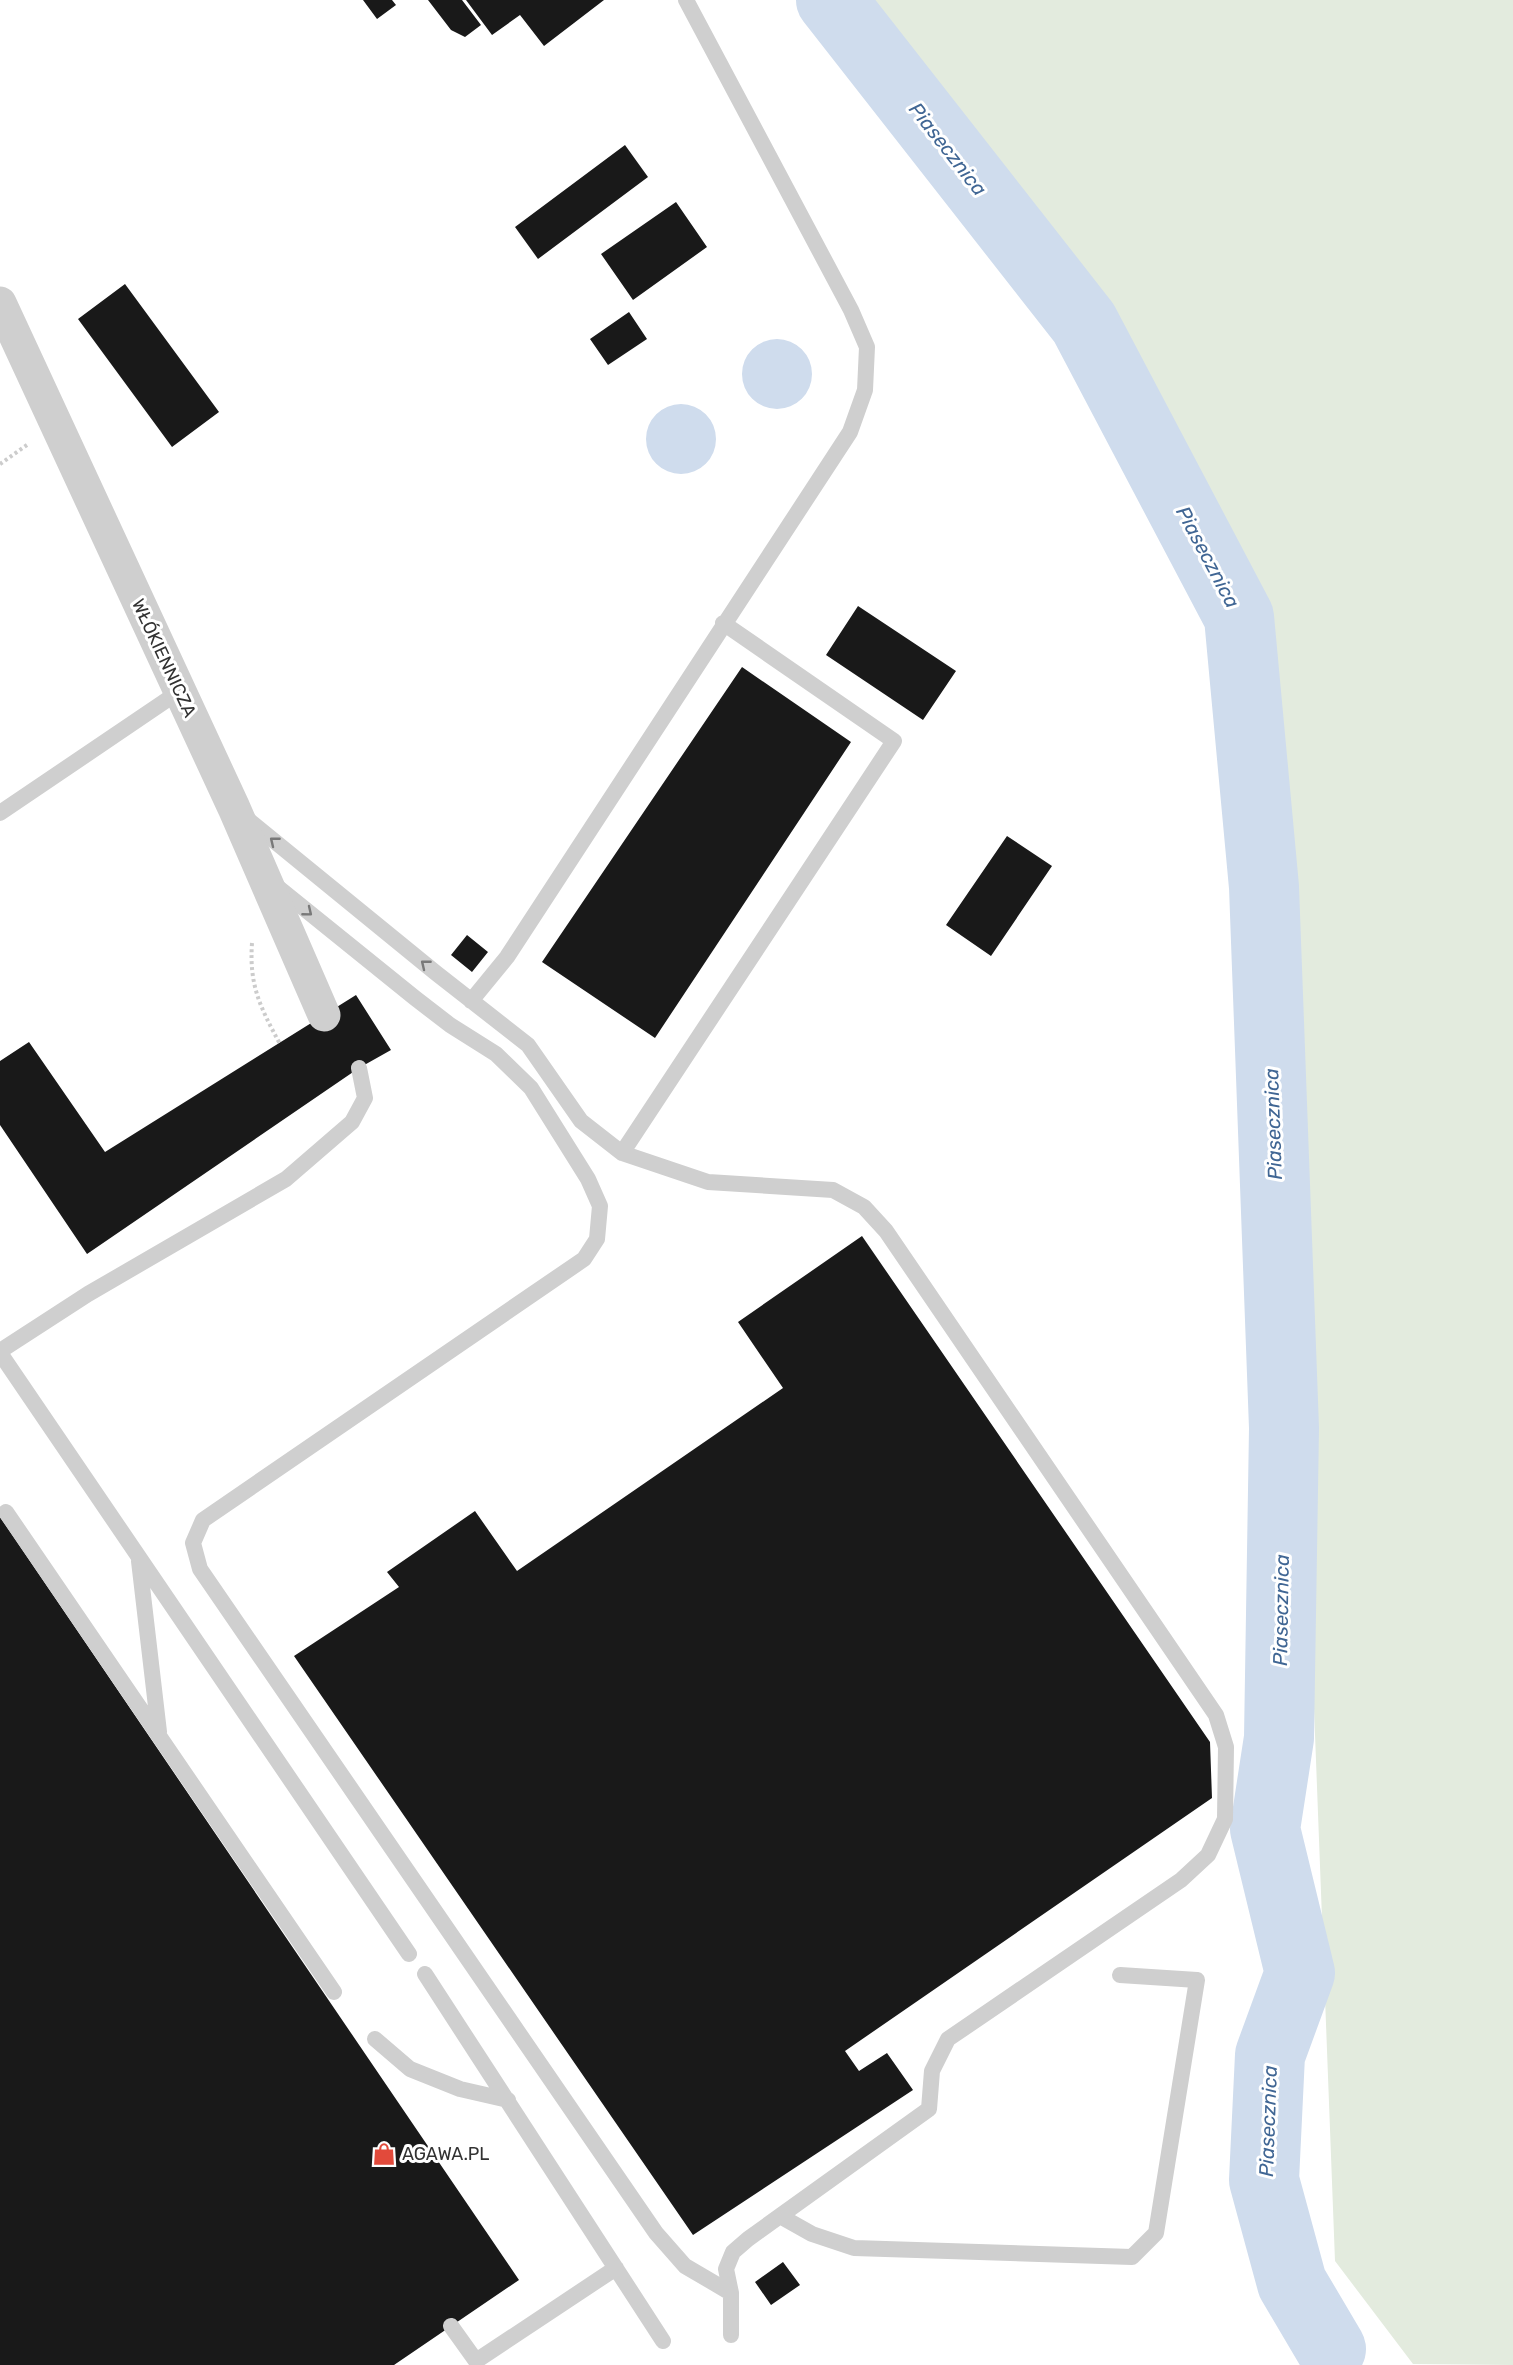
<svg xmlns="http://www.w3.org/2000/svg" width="1513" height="2365" font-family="Rubik,sans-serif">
	<rect width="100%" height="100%" fill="#fff"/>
	<path fill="#e3ebde" d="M838,0h675v2365l-100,-1 -78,-103 -50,-1317 -38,-328 -156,-293z"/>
	<path fill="#cfdced" d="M742 374a35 35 0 1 1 70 0a35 35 0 1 1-70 0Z
		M646 439a35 35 0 1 1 70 0a35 35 0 1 1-70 0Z"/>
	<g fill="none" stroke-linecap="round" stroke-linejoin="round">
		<path stroke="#cfdced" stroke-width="70" d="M831,0l253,323 155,294 25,270 20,541 -5,310 -14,91 35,144 -30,82 -6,125 28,103 39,66"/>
	</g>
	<path fill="#191919" d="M363,0h29l4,5 -19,14z
		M428,0h34l19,25 -16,12 -14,-7z
		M466,0h138l-60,46 -24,-31 -28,20z
		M625,145l23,32 -110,82 -23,-32z
		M676,202l31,45 -74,53 -32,-46z
		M125,284l94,128 -47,35 -94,-128z
		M629,312l18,27 -39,26 -18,-26z
		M858,606l98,65 -33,49 -97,-65z
		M742,667l109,75 -196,296 -113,-76z
		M1007,836l45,30 -61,90 -45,-31z
		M467,935l21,17 -16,20 -21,-17z
		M356,995l35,55 -32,18 -272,186 -87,-129v-64l29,-19 76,110z
		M862,1236l348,506 2,56 -367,253 14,20 28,-18 26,37 -220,145 -399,-579 105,-69 -12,-15 88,-61 42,60 266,-183 -45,-66z
		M0,1517l519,763 -125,85h-394z
		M783,2262l17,23 -29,20 -16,-23z"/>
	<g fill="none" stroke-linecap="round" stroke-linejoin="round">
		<path stroke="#ccc" stroke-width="4" stroke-dasharray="3 3" stroke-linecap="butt" d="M0,464l27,-19
			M252,943c-3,42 8,64 28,101"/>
		<path stroke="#cfcfcf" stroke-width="16" d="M0,813l180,-122
			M246,818l190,155 92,72 53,76 41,32 86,29 125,8 31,17 22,24 330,484 10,32 -1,72 -17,36 -27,25 -233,159 -16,32 -3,38 -181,130 -15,13 -7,17 5,24v42
			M275,885l140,113 35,27 46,29 35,34 57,91 12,27 -3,33 -13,20 -381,261 -10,23 7,26 456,664 29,33 46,27
			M471,1001l36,-44 343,-525 15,-42 2,-43 -16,-37 -165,-310
			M622,1153l272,-412 -171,-118
			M0,1351l88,-57 198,-115 66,-57 13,-24 -6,-30
			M0,1353l409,601
			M6,1512l328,480
			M139,1561l20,171
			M425,1974l238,367
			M375,2039l35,30 50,20 48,11
			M780,2216l32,18 42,14 278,9 24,-24 41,-253 -77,-5
			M451,2326l25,35 140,-93"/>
		<path stroke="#cfcfcf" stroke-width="33" d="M0,303l234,505 90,207"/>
	</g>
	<defs><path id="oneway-chevron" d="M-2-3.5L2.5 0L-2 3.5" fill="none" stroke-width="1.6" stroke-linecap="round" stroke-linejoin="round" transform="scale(1.5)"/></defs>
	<g stroke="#797979">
		<use href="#oneway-chevron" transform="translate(274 841) rotate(-141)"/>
		<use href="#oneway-chevron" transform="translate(308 912) rotate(39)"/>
		<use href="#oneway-chevron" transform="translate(425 964) rotate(-141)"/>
	</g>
	<defs>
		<g id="shop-bare" transform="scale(1.8)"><path d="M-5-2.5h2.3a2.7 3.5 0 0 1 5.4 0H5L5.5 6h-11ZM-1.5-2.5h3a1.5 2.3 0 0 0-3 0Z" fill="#e24a3b" stroke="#fff" stroke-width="2.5" paint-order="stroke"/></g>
	</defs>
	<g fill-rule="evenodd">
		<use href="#shop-bare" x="384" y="2154"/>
	</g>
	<g text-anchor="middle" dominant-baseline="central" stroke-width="6" stroke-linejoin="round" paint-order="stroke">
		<g font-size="18" fill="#323232" stroke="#fff">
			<text transform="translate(164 658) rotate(65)">WŁÓKIENNICZA</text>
		</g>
		<g font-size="18" fill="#323232" stroke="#fff" text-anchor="start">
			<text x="402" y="2154">AGAWA.PL</text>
		</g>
		<g font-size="20" font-style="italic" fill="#406694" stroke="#fff">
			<text transform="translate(948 149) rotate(52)">Piasecznica</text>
			<text transform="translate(1208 557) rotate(62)">Piasecznica</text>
			<text transform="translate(1273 1124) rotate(-92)">Piasecznica</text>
			<text transform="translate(1281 1610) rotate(-89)">Piasecznica</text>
			<text transform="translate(1268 2121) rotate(-88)">Piasecznica</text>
		</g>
	</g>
</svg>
